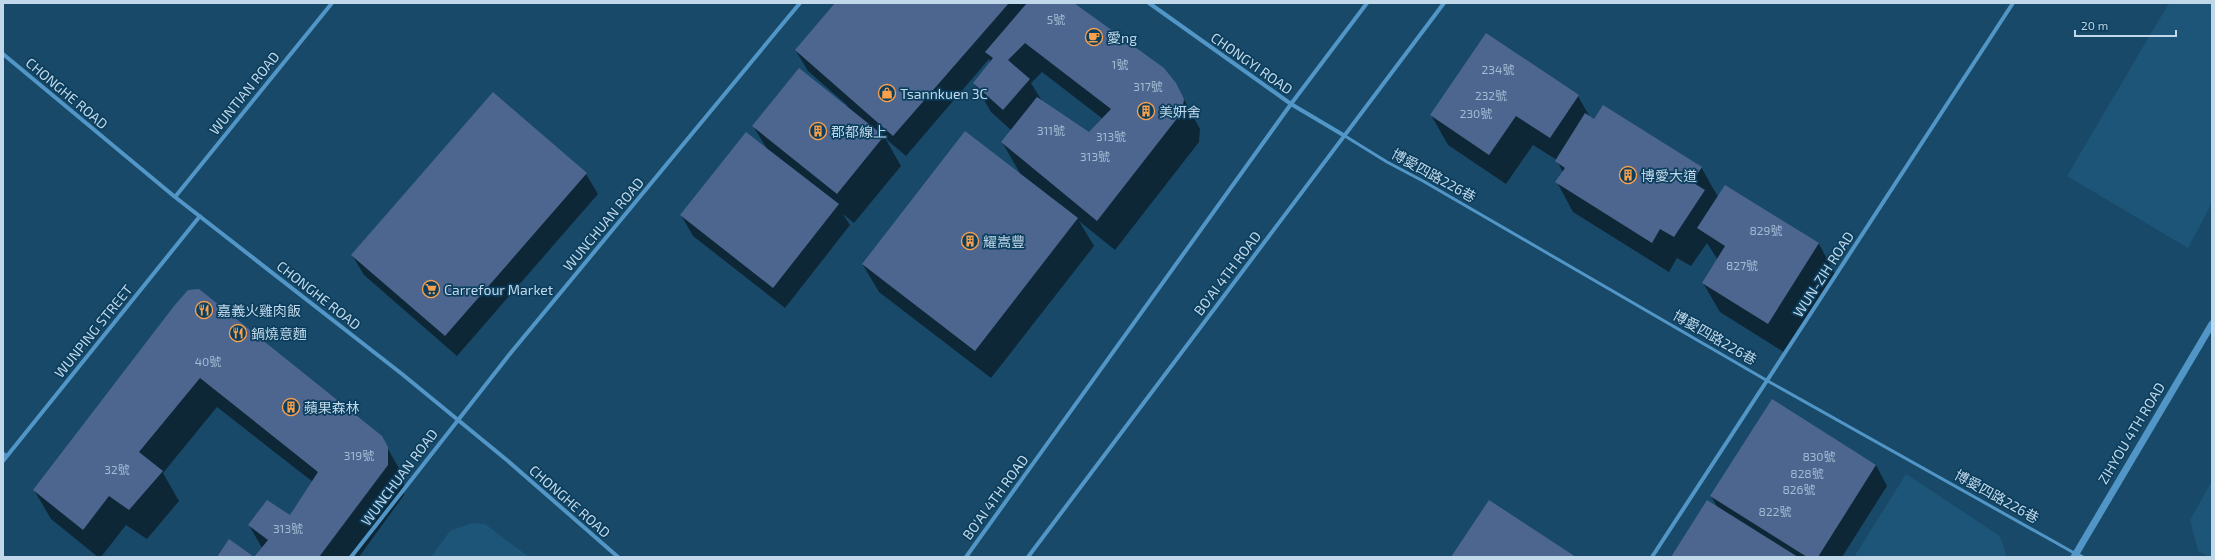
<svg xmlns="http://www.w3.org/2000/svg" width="2215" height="560" font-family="'Exo 2','Noto Sans TC',sans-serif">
	<rect width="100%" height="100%" fill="#194968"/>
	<path fill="#1d5578" d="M2169,3h43v200l-24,45 -121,-72z
		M1906,474l94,62 7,21h-153z
		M2212,481v76h-3l-11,-6 -8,-31z
		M472,523l13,1 44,33h-98l19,-26z"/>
	<path fill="#0007" fill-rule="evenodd" d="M836,3h237l102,80 25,46 -1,13 -84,108 -36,-29 15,25 -103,132 -112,-86 -16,-27 158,-90 -19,-33 9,-12 -20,-18 -17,-29 17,-21 -2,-3 -83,97 -21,-18 16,28 -47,57 -11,-9 7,11 -65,83 -92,-72 -12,-21 86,-66 -14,-23 95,-20 -40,-35 -12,-20zM1042,72l61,47 -14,15 -47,-33 -11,-18z
		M493,93l93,81 12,20 -141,162 -93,-81 -12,-20z
		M1578,96l13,23 110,48 17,30 7,-11 94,58 16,30 -50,79 -65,-41 -17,-29 15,-23 -11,-17 -16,23 -14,-8 -8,14 -96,-60 -16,-30 6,-9 -6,-13 -24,-15 -27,39 -58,-39 -17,-30z
		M189,291l192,146 23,40v18l-45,62h-104l7,-9 -13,-23 41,-8 23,-35 -96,-75 -54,66 16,28 -32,38 -21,-14 -25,32h-3l-47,-38 -17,-29z
		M1876,465l11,21 -45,71h-170l46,-49 -7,-12z"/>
	<path fill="#4d6690" d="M835,3h174l-116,133 -98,-86z
		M1027,3h47l90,65 12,15 8,16 -2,13 -85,109 -96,-79 36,-45 52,35 22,-23 -86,-66 -17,17 22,19 -27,31 -30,-27 20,-25 -8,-6z
		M1486,33l93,62 -29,43 -34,-22 -27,39 -59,-40z
		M799,68l85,68 -47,58 -85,-68z
		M493,92l94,81 -142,163 -94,-81z
		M1603,105l99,62 -10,15 13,8 -31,47 -14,-8 -8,14 -97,-61 10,-14 -10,-7 30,-48 9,6z
		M965,131l113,87 -103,133 -113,-87z
		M746,132l93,72 -66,84 -93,-73z
		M1725,185l94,58 -51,81 -66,-41 23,-37 -28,-18z
		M199,289l183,147 6,11v18l-69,92h-102l12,-18 25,18 14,-17 -20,-15 19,-25 23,15 28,-43 -118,-94 -61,74 24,19 -34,39 -20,-14 -26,34 -50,-40 141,-184 14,-16z
		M1772,399l104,66 -58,92h-11l-97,-61z
		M1489,500l87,57h-125z
		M1707,500l91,57h-127z"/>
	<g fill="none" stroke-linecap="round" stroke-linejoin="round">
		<path stroke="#5196c6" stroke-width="3" d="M1345,136l42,26 36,19 343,199 310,174
			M3,453l4,3"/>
		<path stroke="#5196c6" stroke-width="4" d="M1149,3l142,101 54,32
			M3,54l172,143 227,177 106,87 110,96
			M175,197l157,-194
			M3,461l197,-245
			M2076,554l6,3
			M351,557l158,-202 291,-352
			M966,557l325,-453 76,-101
			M1028,557l416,-554
			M1652,557l361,-554"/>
		<path stroke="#5196c6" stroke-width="7" d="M2074,557l138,-233"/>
	</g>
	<defs>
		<g id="cafe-ring" transform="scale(0.9)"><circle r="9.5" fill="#0c3e5d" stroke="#f9a04d" stroke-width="1.5"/><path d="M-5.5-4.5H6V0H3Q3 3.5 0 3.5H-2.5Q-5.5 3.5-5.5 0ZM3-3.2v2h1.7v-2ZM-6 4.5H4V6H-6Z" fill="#f9a04d"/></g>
		<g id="shop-ring" transform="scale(0.9)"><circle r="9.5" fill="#0c3e5d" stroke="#f9a04d" stroke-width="1.5"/><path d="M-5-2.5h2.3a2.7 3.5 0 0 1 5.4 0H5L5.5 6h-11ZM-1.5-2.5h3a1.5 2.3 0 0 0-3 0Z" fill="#f9a04d"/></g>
		<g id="building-ring" transform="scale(0.9)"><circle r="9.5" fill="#0c3e5d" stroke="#f9a04d" stroke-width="1.5"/><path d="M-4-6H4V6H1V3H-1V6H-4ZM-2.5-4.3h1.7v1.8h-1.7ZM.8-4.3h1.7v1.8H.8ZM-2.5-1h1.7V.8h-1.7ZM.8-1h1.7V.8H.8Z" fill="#f9a04d"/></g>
		<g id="supermarket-ring" transform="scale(0.9)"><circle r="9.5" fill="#0c3e5d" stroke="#f9a04d" stroke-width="1.5"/><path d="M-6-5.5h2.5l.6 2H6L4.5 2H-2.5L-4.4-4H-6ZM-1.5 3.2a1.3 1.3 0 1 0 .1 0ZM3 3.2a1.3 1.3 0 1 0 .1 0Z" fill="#f9a04d"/></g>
		<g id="restaurant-ring" transform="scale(0.9)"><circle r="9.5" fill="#0c3e5d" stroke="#f9a04d" stroke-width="1.5"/><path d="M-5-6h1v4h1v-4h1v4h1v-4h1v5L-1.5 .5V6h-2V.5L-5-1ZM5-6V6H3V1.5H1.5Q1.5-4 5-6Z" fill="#f9a04d"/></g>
	</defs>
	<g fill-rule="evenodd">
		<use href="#cafe-ring" x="1094" y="37"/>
		<use href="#shop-ring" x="887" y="93"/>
		<use href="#building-ring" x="1146" y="111"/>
		<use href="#building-ring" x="818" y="131"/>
		<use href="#building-ring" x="1628" y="175"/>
		<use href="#building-ring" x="970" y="241"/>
		<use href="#supermarket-ring" x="431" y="289"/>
		<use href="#restaurant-ring" x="204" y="310"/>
		<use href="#restaurant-ring" x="238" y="333"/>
		<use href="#building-ring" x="291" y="407"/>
	</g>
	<g text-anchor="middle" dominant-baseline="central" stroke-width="3.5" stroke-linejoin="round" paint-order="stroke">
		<g font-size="12" fill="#a3bcd4">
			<text x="1056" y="19">5號</text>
			<text x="1120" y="64">1號</text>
			<text x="1498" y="69">234號</text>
			<text x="1148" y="86">317號</text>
			<text x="1491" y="95">232號</text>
			<text x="1476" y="113">230號</text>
			<text x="1051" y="130">311號</text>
			<text x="1111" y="136">313號</text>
			<text x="1095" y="156">313號</text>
			<text x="1766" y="230">829號</text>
			<text x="1742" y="265">827號</text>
			<text x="208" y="361">40號</text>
			<text x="359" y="455">319號</text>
			<text x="1819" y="456">830號</text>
			<text x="117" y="469">32號</text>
			<text x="1807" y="473">828號</text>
			<text x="1799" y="489">826號</text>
			<text x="1775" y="511">822號</text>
			<text x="288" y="528">313號</text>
		</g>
		<g font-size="14" fill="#c0d8ea" stroke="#0c3e5d" text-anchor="start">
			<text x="1107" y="37">愛ng</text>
			<text x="900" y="93">Tsannkuen 3C</text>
			<text x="1159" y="111">美妍舍</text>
			<text x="831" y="131">郡都線上</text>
			<text x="1641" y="175">博愛大道</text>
			<text x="983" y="241">耀嵩豐</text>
			<text x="444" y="289">Carrefour Market</text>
			<text x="217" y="310">嘉義火雞肉飯</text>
			<text x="251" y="333">鍋燒意麵</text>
			<text x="304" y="407">蘋果森林</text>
		</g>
		<g font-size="14" fill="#c0d8ea" stroke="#0c3e5d">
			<text transform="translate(1252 63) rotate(35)">CHONGYI ROAD</text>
			<text transform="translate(67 93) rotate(40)">CHONGHE ROAD</text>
			<text transform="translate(244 93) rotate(-51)">WUNTIAN ROAD</text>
			<text transform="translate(1434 175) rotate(29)">博愛四路226巷</text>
			<text transform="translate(603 224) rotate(-50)">WUNCHUAN ROAD</text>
			<text transform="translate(1227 273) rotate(-53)">BO'AI 4TH ROAD</text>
			<text transform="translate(1823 274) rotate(-57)">WUN-ZIH ROAD</text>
			<text transform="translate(319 295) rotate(38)">CHONGHE ROAD</text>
			<text transform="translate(93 331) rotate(-51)">WUNPING STREET</text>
			<text transform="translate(1715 337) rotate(30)">博愛四路226巷</text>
			<text transform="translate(2131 433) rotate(-59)">ZIHYOU 4TH ROAD</text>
			<text transform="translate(399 477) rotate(-53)">WUNCHUAN ROAD</text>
			<text transform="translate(1997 496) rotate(29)">博愛四路226巷</text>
			<text transform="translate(995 497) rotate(-54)">BO'AI 4TH ROAD</text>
			<text transform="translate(570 501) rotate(41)">CHONGHE ROAD</text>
		</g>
	</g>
	<rect width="2215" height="560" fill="none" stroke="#c0d8ea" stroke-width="8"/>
	<path d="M2075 30v6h101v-6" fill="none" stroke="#c0d8ea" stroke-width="2"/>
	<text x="2081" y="30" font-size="12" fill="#c0d8ea" stroke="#0c3e5d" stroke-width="3" paint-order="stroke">20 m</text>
</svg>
